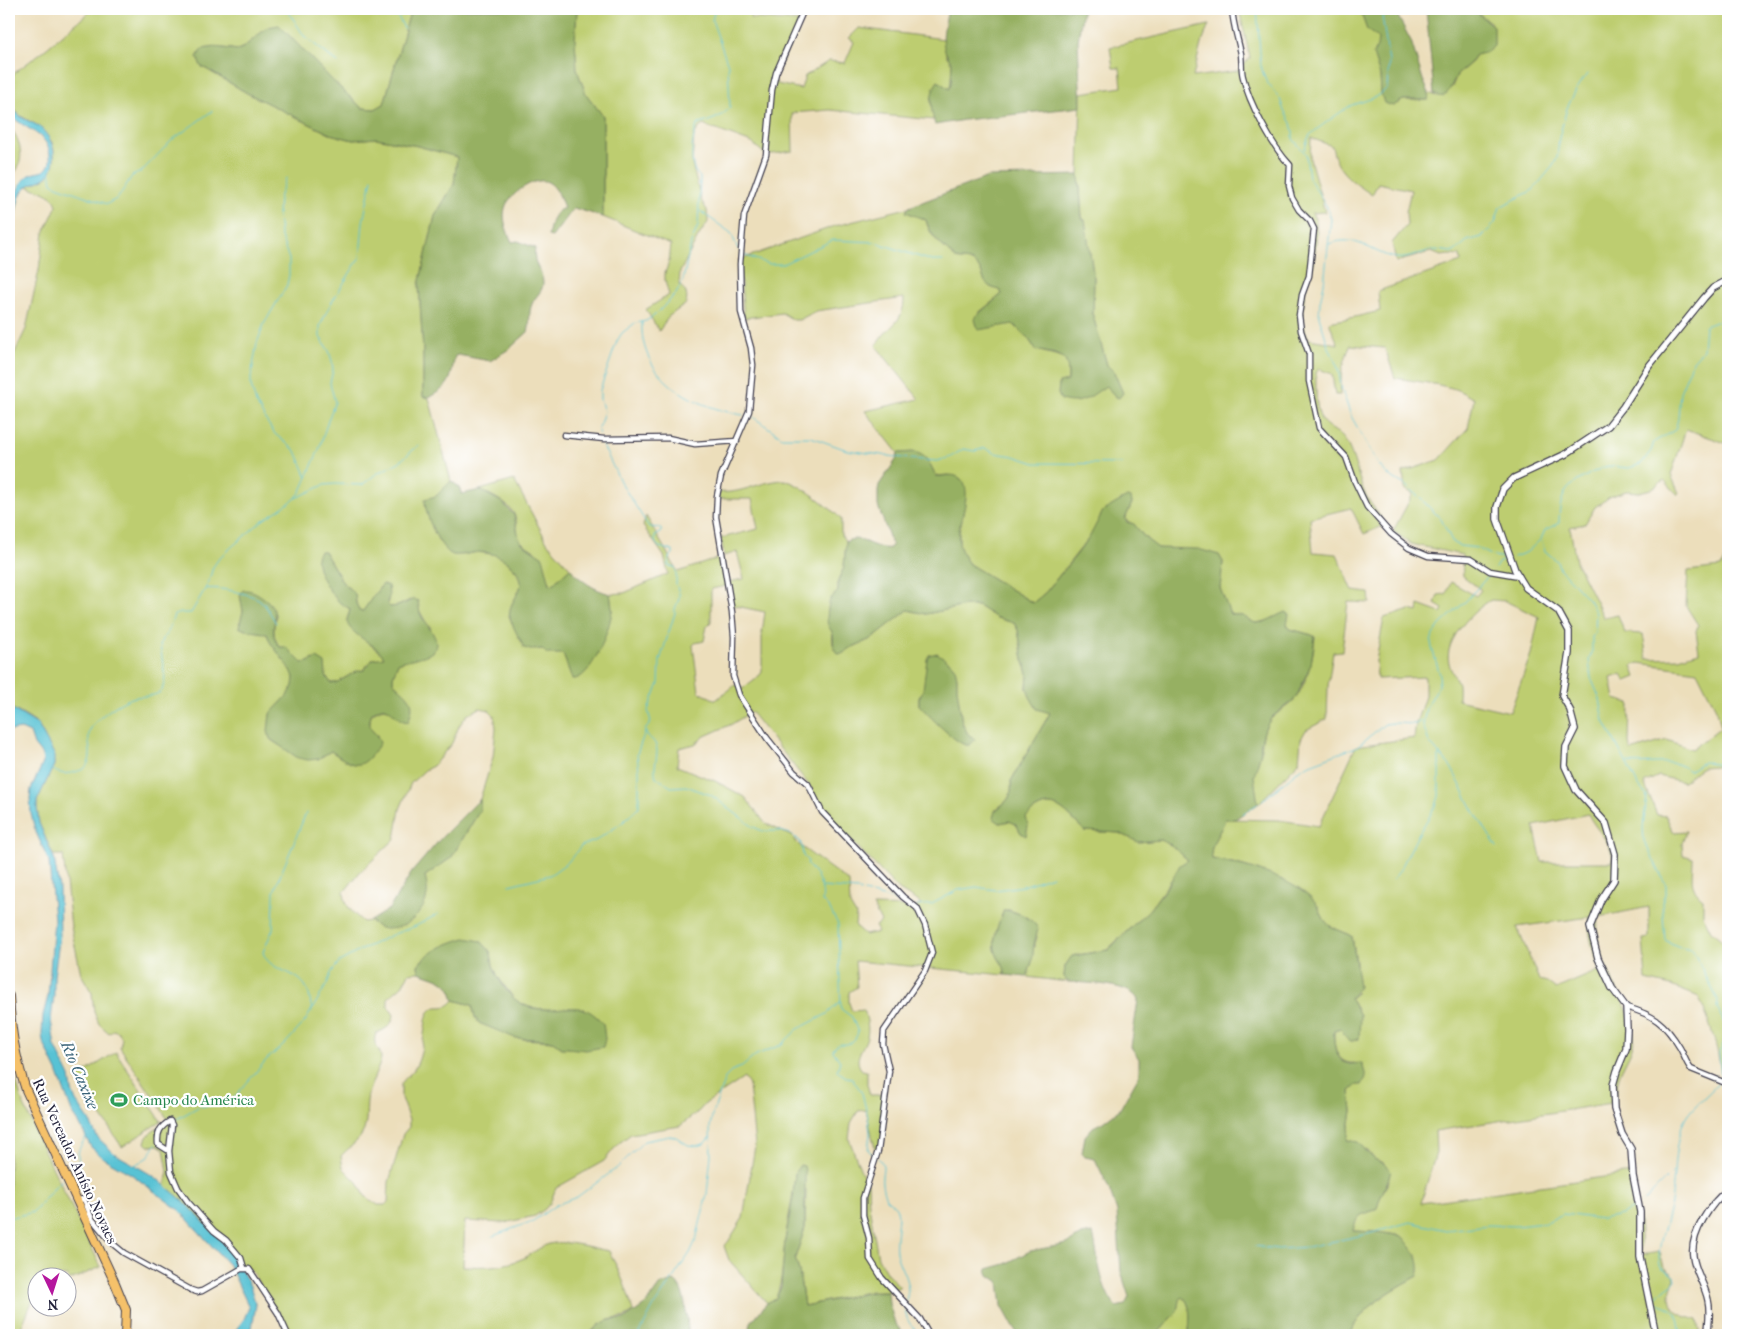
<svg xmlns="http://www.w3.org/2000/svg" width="1737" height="1344" font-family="'IM FELL French Canon',serif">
	<rect width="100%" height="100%" fill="#fff"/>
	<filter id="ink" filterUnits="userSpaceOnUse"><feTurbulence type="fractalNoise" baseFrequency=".02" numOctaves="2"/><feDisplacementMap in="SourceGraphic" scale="10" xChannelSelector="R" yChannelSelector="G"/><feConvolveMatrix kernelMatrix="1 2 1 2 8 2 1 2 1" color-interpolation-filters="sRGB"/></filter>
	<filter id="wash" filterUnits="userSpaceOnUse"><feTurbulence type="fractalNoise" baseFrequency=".0096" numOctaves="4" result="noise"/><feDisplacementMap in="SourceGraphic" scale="20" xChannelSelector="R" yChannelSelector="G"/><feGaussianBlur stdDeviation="1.12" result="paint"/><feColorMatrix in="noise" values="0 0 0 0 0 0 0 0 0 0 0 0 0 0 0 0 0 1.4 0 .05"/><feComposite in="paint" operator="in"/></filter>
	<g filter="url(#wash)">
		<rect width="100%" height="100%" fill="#ecdebb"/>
		<path fill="#bdcd70" stroke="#707856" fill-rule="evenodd" d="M93,9h318l-27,95 -9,5 -13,-1 -28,-26 -66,-55 -24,20 -7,3 -14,-2 -22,18 46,27 83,41 23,6 23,-2 42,8 39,11 -3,27 -19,32 -16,69 4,66v46l6,1 22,83 -15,15 -6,24 4,11 5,11 23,13 15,-3 21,3 7,5 12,12 4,13 -2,6 -7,13 -3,12 15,32 18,1 21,5 9,24 40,-67 -2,-17 14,-1 44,-19 -4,-18 -21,-30 3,-10 32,56 44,-15 6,25 16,-3 -7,-27 -13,4 -3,-18 37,-9 -6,-30h-34l1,-7c16,2 31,-5 46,-9 5,-1 14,-3 19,-3 16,3 47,28 57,39v16l5,7 -2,25 -6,14v10l-8,9 3,45 11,8 4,-4 23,-10 37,-29 18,4 39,-8h13l19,12 17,5 4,7 5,29 5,14 -1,16 23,24 -39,68c2,17 -4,20 -16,29l5,13 9,-2 7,3 5,9 7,-7 -2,-9c27,-26 38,-5 59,14l35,2 18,9 22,-2 11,5 17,15 -11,12 -28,38 -42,40 -35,6 -7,10 -1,10 4,6 -41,-5 5,-15v-9l5,-16 -8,-19 -19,-8h-6c-7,16 -12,30 -6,47 3,6 8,10 7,18l-150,-14 2,26 -8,5v11l3,8 12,-1c3,9 5,18 3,27 -3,11 -15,22 -5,33l5,1v13l3,11h14v42l-8,16 -10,-43 -8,1 -7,12 -2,16 12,32 7,12 1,22 9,53 9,15 13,14 -12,4h-16l-68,15 -5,-35 -4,-13 10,-30 1,-37 -11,-19c-1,23 -7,46 -10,69 -2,19 -2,39 -9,57l-9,5 -38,-43 -5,-14 4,-4 15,-24 12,-72 -6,-61 -5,-7 -39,26 -6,7 -19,15 -49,8 -13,10 -14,17 -48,27 -6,15 -5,6 -10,7 -31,7 -39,-2 -2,45c21,1 42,1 61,-8 10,-5 18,-14 31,-15 17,-2 37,5 54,8 10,20 19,39 24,61 -11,9 -12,4 -24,8 -6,2 -17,9 -20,15h-302l-8,-20 -29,-46 -10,-1 -15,-23 -38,-41 -22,-18 3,-15 -4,-22 -6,-4 -10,1 -3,-3c1,-11 16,-16 24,-22l-49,-74 2,-9 -4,-6 -5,-2 -4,3 -10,-9 -5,-12 -2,-19 -11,-19 -10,-47 -8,-72h-10l-14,-32 -2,-15v-7l17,-36c1,-8 -12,-35 -17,-41 -4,-4 -22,-14 -28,-17v-342l17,-36 13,-59 5,-37 13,-28c-4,-13 -19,-14 -30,-19l17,-7 6,-6 4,-13v-10l-2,-8 -14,-16 -17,-10 -12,-11v-2l4,-29 34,-26zM324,551l19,32 12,11 1,9 3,8h4l17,-24 9,9 -2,8 3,3 8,-1 12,-6c11,8 11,18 21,28l-26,32 -7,3 -5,13v6l6,5 -6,26c-7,-8 -14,-5 -22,2 -2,10 -2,15 7,21l-37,22 -10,-7 -13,8 -39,-14 -8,-5 -1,-26c11,-10 31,-26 22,-43 -4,-6 -11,-13 -15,-20 -4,-6 -8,-10 -10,-17l-11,-3h-6l-11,-8c7,-8 3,-18 1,-28l36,20c-2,12 -5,21 4,32 13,1 13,14 22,16 5,1 10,-4 15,-5l7,5 2,13 5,7h5l21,-12 7,-1 3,-5 17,-8 -2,-3 -16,-13 -19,-22 3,-9 -4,-4zM727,586l4,19 34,7 -3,21v39l-2,3 -18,14 -4,-4 -5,1 -17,14 -17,-8 -6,-47 2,-2 9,-2 3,-15 4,-4v-33zM957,677c-2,14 3,49 13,60l-5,8 -16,-11 -30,-29v-7l4,-8zM480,708l9,2 5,5 2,13 -3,29 -13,42v11l-29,48 -26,18 2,14 -47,38 -10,-7 -7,1c-11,-10 -18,-15 -19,-30l16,-20 35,-33 5,-30 11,-26 14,-13 8,-4 19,-23 7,-17 8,-11zM751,712l58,73 10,18 27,32 53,55 20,12 1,3 -3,2 -44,-1 8,16 -6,4 3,6 -13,3 -10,-9 1,-11 -6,-10 -1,-23 -50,-37 -8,-9 -26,-13 -20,-26 -30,-16 -38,-15 2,-18 16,-4 10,-8 27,-12zM491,953l1,10 6,14 17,23 12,7 25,3 33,-1 14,10 -37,29 -9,-7 -30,-2 -44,-16 -4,-6 -3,-12 -18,-5c-9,12 -17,3 -23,10 -5,4 -5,12 -6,18 -2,12 -3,27 -9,38 -3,7 -11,11 -15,18v14l8,22v7l-6,7 -14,48 -1,20 -3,3h-7l-13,-9 -6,-12 -16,-16 -2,-12c8,-9 19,-15 23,-26 4,-12 1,-27 5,-39 2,-8 12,-27 12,-33 0,-10 -10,-11 -5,-25 10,-3 16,-8 18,-18l-6,-9v-8l14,-12 7,-13 10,-1 -1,-7 4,-5 8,-5z
			M577,9h176l-3,9 51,4 -27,56 3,6 24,5 4,-13 24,-15 16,2 9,-21 -5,-4 10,-10 85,11 2,16 6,8 -1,20 -2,6 -11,-8 -7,19 3,20 -104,-10 -38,3 1,38 -27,4 -14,-12 -49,-18 -4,3 -5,7 -2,29 9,36 6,10 1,12 -10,15 -18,35 -1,13c7,5 9,10 7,19l-17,12 -10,15 -11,-18 -3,-3 24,-15 -4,-14v-8l4,-11 2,-17 -68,-28v-101l-17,-22 -9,-24 -2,-29z
			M1239,9h81l1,1 36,-1 5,7 5,13 11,9 3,55 12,13 10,-6h24l2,-7 7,3 16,-9 5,-12 16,-14 18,-38 -18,-14h255v397l-3,8 3,16v14l-42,-15 -15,46 8,18 -1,2 -14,-15 -13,9 -12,3 -13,-1 -15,5 -16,11 -10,17 -15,3 6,35 28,56 14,-3 7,18 18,1 4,25 32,-1 20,-6 -3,-21 2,-6 -12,-19 2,-35 33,-4 4,-9 3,-3v210l-26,2 -19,15 -24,-6 -15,7 13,32 9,1 7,16 14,-1 -5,12 1,12 10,3c0,17 -5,30 10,41v16l8,16 17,14v138h-5c-4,-31 -12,-58 -24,-86l-28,-11 -25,-6 -3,-41 6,-1v-31l-50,10c-7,28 12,60 24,84 5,12 11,23 11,37 -1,14 -9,23 -14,36 -4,10 -2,20 -8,29l-177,28 1,22 -15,50 211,-30 2,25 5,21 2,36 19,-3 4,15 10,8 1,4c-6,10 -8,26 3,34 5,4 15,5 20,7l3,15h-352c14,-30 42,-44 69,-59l-2,-22 -14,-18 -24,-4 -26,-1c6,-21 10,-14 25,-23l2,-9 10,-18 -5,-18 -10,-4 -6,-8 -21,-11 5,-29 -2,-20 7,-6 -2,-22c-19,2 -22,-18 -21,-32l7,-2 4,3 15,-17 -10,-17 6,-5v-31l-4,-26c-7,-4 -19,-7 -24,-12 -7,-6 -8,-17 -15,-22 -29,-25 -64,-37 -101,-43 -4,-15 9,-26 13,-40l54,1 40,6 37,-80 58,-8 2,-15 9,-27v-19l-48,2 -1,-18 8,-43 26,-8 8,2 1,-7 22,8 2,-4 -8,-5 3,-9 8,-1 5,-12 25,14 5,-6 -18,-14 -1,-21 -51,-11 -18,-13 20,-37 -8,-5 -2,-17 36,-12 29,-32 6,-29c-7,-4 -15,-9 -22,-11 -19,-5 -38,-7 -57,-10l-10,-30 -35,-3 -8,24 -2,26h-5l-3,-21 -13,-5 -3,4c0,12 -1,35 5,46 5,9 17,12 23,20 12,17 13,42 24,60 6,10 13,15 15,27l-19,8 -13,-26 -41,10 3,34 24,2 16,37 16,2 1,10 -22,-1 -6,49 -9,1 -5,34 -1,33 -21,11 -5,9 -2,23 -41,42c-2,-10 -5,-21 -4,-31 2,-7 6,-15 7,-22 1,-8 1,-15 4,-23 6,-14 20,-18 30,-29 10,-12 21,-47 19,-62l-2,-2 -22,-6 -3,-4 -16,-5 -15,3 -4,-1 -9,-6 -14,-2 -9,-26 3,-26 -4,-7 -61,-7c-10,-6 -15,-13 -22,-21 -4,-4 -8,-5 -11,-8l7,-16 -43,35 -43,54 -13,11 -64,-39 -7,-10 -3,-10v-12l4,-16v-34l-3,-4 -12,-3 -13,1c-8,-22 -15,-24 -37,-23l-33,-42 54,-12 -43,-53c11,-21 28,-21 28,-48l-88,13 -17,9h-5l-12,-7 -38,5 -5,-58 96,-34 72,-18v4l19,8c3,14 11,21 22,31 2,2 5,6 8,8 6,2 13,0 19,5 12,9 3,22 25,26l2,4 -25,20 36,10 15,14 8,12 27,7 5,7v17l33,7 5,-3 10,12 -2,-25 -7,-7 -14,-49 1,-38 -12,-60 -3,-43 2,-82 41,-6 -2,-19h-7l-3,-21 99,-22 -8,19 -8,33 44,-6 13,-13zM1311,138l21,8c4,26 20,35 40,49l6,-12 33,7 -5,22 1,13 -15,18 4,19 35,-10 10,4 8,-1 11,1 1,6 -83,29 2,20 -25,6 -26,5 9,22 -29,-5 -5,-11 -1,-10 1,-20 3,-17 5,-9 5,-38 -1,-13 -4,-8 13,-1 -15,-53zM1491,600l14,1 34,16 -8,37 -21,58 -52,-12c0,-6 1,-14 -1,-19 -3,-6 -7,-12 -8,-18 -6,-22 24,-53 42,-63zM1639,663l58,8 20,40 4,16 -29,22 -25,-9 -36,11 -2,-7 1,-41 -15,-4 -4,-21 11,-4 4,7 10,-4 -4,-11zM1588,814c8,17 24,27 25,48h-71l-8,-36zM1590,917c-3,19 4,35 10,53l-44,19 -9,-7 -8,-2 -22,-53z
			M9,126c13,14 18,40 0,52z
			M514,480l33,62 23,26 -18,17c-6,-6 -5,-17 -9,-25 -6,-11 -16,-11 -23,-20 -5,-7 -2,-18 -6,-26 -6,-11 -23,-19 -34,-24z
			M116,1052l45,69 -39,26 -46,-69z
			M9,1057l12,41 22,50 58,119 -33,14v-5h-30l-1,18 -2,1 -17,40h-9z
			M1183,1297c10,9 6,25 6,38h-33l20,-22 3,-13z"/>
		<path fill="#96b062" stroke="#5c694e" d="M411,9h166l-2,32 2,29 9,24 17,22v101l-29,-9 -22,29 -4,-1c3,-12 3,-23 16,-28 -3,-9 -7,-21 -16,-26 -13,-6 -36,11 -42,23 -5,13 1,26 6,37l6,-1 17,7c-3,19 8,22 8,35 0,9 -8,13 -11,21 -4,9 -1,19 -4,28l-19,17 -19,12 -32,-6 -3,1c-4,16 -2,27 -17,36 -5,3 -8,6 -15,5v-46l-4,-66 16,-69 19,-32 3,-27 -39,-11 -42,-8 -23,2 -23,-6 -83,-41 -46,-27 -4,-9 5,-8 13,-2 23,3 6,-3 24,-20 11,-2 55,57 28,26 13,1 9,-5z
			M948,9h135l-5,32 3,66 -117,13 -29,5c-4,-15 -7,-31 3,-44l11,8 2,-6 1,-20c-14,-18 -8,-33 -4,-54z
			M1357,9h37l17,32 12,39 6,13 -1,7h-25l-10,6 -9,-3 -3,-10 -1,-17 -7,-22 4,-7 1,-9 -11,-8 -5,-14z
			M1426,9h47l21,18v19l-7,6 -11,3c-4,8 -11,12 -18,19 -7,7 -9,30 -24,20z
			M1079,175l3,43 3,2 9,58 -1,38 14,49 7,7 9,21 -4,5 -3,-1 -10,-11c-17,11 -24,20 -45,14l-3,-6 1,-11 9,-2c1,-30 -9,-25 -32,-31l-8,-12 -15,-14 -35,6 -3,-11 2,-4 25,-21 -2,-4c-22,-4 -13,-17 -25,-26 -6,-5 -13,-3 -19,-5 -3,-2 -6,-6 -8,-8 -11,-10 -18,-17 -22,-31l-20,-8 3,-5 79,-30z
			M913,452c14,2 17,12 23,24 7,1 15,-3 22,1 17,9 2,42 1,54 -2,13 3,23 10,33l64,39 13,-11 31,-38 12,-16 14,-27 24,-14 4,1 1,5 -7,16 2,3 7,2 11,14 13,10 40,1 21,6 4,7 -3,26 10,26 13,2 9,6 4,1 8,-1 21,-10 4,2 -2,11 3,4 22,6 3,2 -4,27 -15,34 -24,19 -7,11 -4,14v10l-7,24 4,28 -23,15h-10c-4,14 -17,25 -13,40 30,5 85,20 104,45 5,6 6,15 12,20 5,5 17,8 24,12l7,51 -9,11 10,17 -1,24 -10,3 -8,-13 -7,2c-1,11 1,31 16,33 3,0 8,-1 12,-1l4,14 -4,8h-5l-7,6 2,20 -5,29 11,2 16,17 9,4 8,8c-3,13 -11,24 -14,37 -14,9 -19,2 -24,23l25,1 24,4c10,12 21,24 16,40 -27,15 -55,29 -69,59h-80c-13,-9 -29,0 -43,0 -12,1 -24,0 -37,0 0,-13 4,-29 -6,-38l-4,3 -2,12 -21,23h-138l-16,-29 -3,-24 -10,-7 -2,-6 18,-5 25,-13 37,-7 14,-9 12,-2c5,24 7,55 23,74l9,-2 4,-8 -8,-25 -4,-60 -9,-26 -13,-27 -10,-2 -3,-4 3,-17 8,-9 10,-5 17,-13 19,-34v-16l-8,-12 7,-47c-7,-17 -53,-17 -70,-18l-4,-5 1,-11 7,-10 36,-6 41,-40 20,-26 11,-19 8,-5 -17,-15 -11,-5 -22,2 -18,-9 -35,-2c-21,-19 -32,-40 -59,-14l2,9 -2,10 -5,-3 -5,-9 -7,-3 -9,2 -7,-5 2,-7c12,-10 18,-13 16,-30l39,-68 -13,-4 -7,-12 -3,-8 1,-16 -5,-14 -5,-29 -4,-7 -17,-5 -19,-12h-13l-39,8 -18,-4 -37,29 -23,10 -4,4 -6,1c-6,-5 -4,-11 -5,-19 -1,-4 -3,-6 -5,-10 -2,-5 0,-20 2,-25 1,-3 6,-6 8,-9v-10l6,-14 2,-25c12,-10 28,9 44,6l2,-3 -14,-39v-15l1,-6 17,-25 2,-7z
			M451,481l7,5 4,8 18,-4 22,12 12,13 5,23 3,5 21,14 7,27 2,1 18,-17c12,14 23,21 40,26 1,5 2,11 2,16 -1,16 -21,72 -40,69l-9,-25h-16l-5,-5 -12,1 -6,-2c-4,-9 -12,-22 -14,-31 -4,-17 21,-27 6,-47 -12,-13 -26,-20 -44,-17 -6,1 -13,3 -19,2 -14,-5 -29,-42 -28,-56l11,-3z
			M320,551h4l19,32 12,11 1,9 3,8h4l11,-16 9,-11 5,2 1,10 -2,8 3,3 8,-1 16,-7 4,2c1,6 1,11 4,16 4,8 22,25 10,35 -6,5 -25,7 -34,11l-5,13v6c14,13 25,17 15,40 -17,-2 -17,-25 -37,-8 -5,20 5,14 9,29 -18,28 -23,26 -49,8l-13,8 -10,1 -10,-2 -28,-19 -2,-8 2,-17 19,-20 4,-8 1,-9 -3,-7 -21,-28 -3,-8c-9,-3 -20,-2 -28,-7l4,-16 -3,-16 3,-5c7,0 11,1 18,6 28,18 2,31 19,51h6l16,16 6,-1 9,-4 8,5 1,13 5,7h5l21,-12 7,-1 9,-11 11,-2c-6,-12 -36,-23 -37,-36 0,-4 3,-8 3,-12 -3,-2 -7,-4 -10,-6 -11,-11 -31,-39 -20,-52z
			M937,653l14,10 4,5 2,9v11l5,35 6,11 7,6c-2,2 -4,4 -6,5 -10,3 -42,-32 -50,-40v-7l4,-8 4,-31 2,-4z
			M480,799v11l-29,48 -26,18c1,6 3,13 2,19 -3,21 -26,38 -47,33 -3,-1 -7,-5 -10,-7l19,-12 23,-37 30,-35z
			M1004,910c12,1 29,8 34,19l-4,16 -2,17 -5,15 -22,-2c1,-9 -6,-14 -9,-22 -5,-13 3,-31 8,-43z
			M465,938l16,3c3,4 8,8 10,12 1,4 1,8 2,12 4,12 13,27 23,35 22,17 47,4 68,9 7,2 14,9 19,14l2,16 -2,8 -17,3 -19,-2h-5l-9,-7 -5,-1 -33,-2 -36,-15 -4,-6 -3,-12 -18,-5c-5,-21 -16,-21 -35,-28l-1,-7c12,-15 30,-22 47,-27z
			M800,1165l4,1 1,5v57l-10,30 4,13 5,35 68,-14 16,-1 1,13 6,19 9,12h-155l2,-13 16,-19 9,-5 5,-11 4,-47 8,-43 2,-25z
			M674,1281c13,8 12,40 15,54h-100l10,-10 10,-5 16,-1 21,-15 14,-19z"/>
		<path fill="#58c2d4" stroke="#3d7288" d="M9,105c5,5 9,10 14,13 5,3 10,5 14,7 10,7 18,20 17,33 0,6 -2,13 -6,18 -8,7 -20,6 -26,16 -8,15 -5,34 -13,48 0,-16 4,-56 20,-65 7,-4 16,-1 20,-10 3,-7 0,-20 -6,-26 -9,-9 -24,-15 -34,-25z
			M9,707l29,18 16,29v11l-17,36v7l2,15 15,35 5,30 1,47 -6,41v20l-3,24 4,26 15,31 2,14 4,10 13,19 8,17 17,16 41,24 32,27 38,41 12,17 13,24 6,19 -4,23 -4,7h-16l12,-16 5,-12 -20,-42 -50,-55 -48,-36 -28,-16 -12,-11 -13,-26 -6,-9 -15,-41 -14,-29 -1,-8 1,-19 5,-19 6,-76 -5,-58 -14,-32 -4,-16 -1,-16 1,-9 12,-26 -1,-8 -8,-10 -4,-12 -9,-4 -12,2z"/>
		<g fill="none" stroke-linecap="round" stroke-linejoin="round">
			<path stroke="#58c2d4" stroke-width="1" d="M287,9l17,27 34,27
				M394,9l10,19
				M1257,9l4,58 5,14 14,18 4,12 7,12 2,9v7l13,15 3,24 18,29 4,12 -7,65 -4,18 -1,14 9,29 10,23 4,22 9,26 27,48 10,11 17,10 17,15 19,19 12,24 7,3 17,2 16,8 13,2
				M1305,149c1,-5 2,-10 5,-14 4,-4 37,-28 42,-30 14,-5 25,-6 35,-17l2,-26 -8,-53
				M50,171l2,12 5,3 50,18 11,-6 14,-22 9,-4 31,-32 40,-29
				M286,178l-7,20 -1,17 2,19 9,25v16l-2,10 -23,39 -7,19 -6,34v9l5,17 9,16 10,15 21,17 11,26
				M700,211l31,22 7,16
				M1329,244c28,-11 41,9 67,14 14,2 25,-7 38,-8 7,0 13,2 20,2l13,-11 15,-4 13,-14 5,-16 33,-17 20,-24 4,-8 2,-20 8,-30 9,-18 11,-16
				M744,255l24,9h15l50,-24 42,2 57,19h11
				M642,322c-3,57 52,85 101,93
				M753,417l29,20h29l36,13 63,9 27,2 14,-4 12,-8 12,2 10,-3 9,5 20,3 21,7 87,1
				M599,434l-1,-3 6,-20 -4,-11v-10l17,-49 5,-8 13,-10 11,-2 9,-6 21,-21 7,-14 8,-37 7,-17 2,-49c-2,-2 -4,-4 -5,-6 -6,-12 -2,-35 2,-46 13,-5 24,-6 33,-18l-2,-42 -16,-45 3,-11
				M296,498l28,-13 11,-1 27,1 14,-11 23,-12 20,-17
				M1514,557l13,-5 13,-12
				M1495,568l3,-5 7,-4
				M1489,575l-23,26 -26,24 -7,10 -2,7 1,6 8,27 -2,12 -12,21 -3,17 6,17 22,25 24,46 22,34
				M206,589c9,-3 46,5 54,11 7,6 11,15 16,23
				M645,730l2,6c19,11 4,26 9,41l15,10 15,-1 25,9 41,31 10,5h19l9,3 10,7 2,6 1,9 5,5 -1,4c10,8 18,24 15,36l7,7 9,16 3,85 11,8 6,15c-3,11 -10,13 -19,12l-5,4 -1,3 7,10 -3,10 9,6 6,1 10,15 6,24 2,16 -2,17 7,6
				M1628,763c14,3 43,-4 54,3 2,1 4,3 7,5l14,-9 25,2
				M52,769c9,8 21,4 32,0 13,-14 0,-28 7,-41 7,-11 28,-26 41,-30 10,-3 21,0 30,-7l3,-13 -5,-33 2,-6 6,-7 6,-17 7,-2h10l17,-29 5,-17 7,-10 43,-37 32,-21 6,-8 19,-44 8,-27 7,-18 -5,-19 3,-13 -1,-9 -3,-10 -9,-14v-11l10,-21 30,-48 3,-35 9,-44
				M306,813l-30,73 -2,6 -1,37 -10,23c6,21 35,17 44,37 3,6 4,16 5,23
				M1242,814l19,-12 35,-30 14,-8 46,-17 29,-23 8,-1 23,1 6,-4
				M1393,880l8,-12 18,-35 17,-27 3,-10v-42
				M509,885l41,-10 18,-13 13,-16 16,-6 26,-18 16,-15v-37l-2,-16 9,-25 5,-7 -3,-12 11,-26 1,-24 15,-47c-1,-7 4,-10 4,-16 1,-5 -2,-8 -3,-13 0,-6 1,-10 -1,-17l-7,-1 1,-8 4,-4v-3l-14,-4 -4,-5v-6l6,-3v-5l-12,-1 -2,-3 -26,-41 -19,-39
				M822,887l35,3 54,15
				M917,906l15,-2 26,-14 18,-3 20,3 27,-4 29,-10
				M1724,1021l4,3
				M1721,1079l-2,-26 8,-17v-7l-10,-21 1,-8 -26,-51 -15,-3 -12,-6 -3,-38 4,-11v-6l-22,-44 -1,-14 4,-31 -9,-11 -34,-64 -4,-22 -9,-21 -2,-18 3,-7v-16l3,-4 1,-20 -7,-13 -29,-31 -3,-8 -12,-10 -4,-12 4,-9 14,-7c0,-11 1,-22 7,-32 5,-8 29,-20 38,-24l5,-1 20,2 12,-4 10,-13 3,-9 21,-12 3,-11 2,-27 13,-31 10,-11 2,-24 23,-9
				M177,1119l21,-12 26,-3 9,-5 34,-40 17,-14 20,-22 23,-39 4,-11 8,-11 24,-13 31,-15 22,-8 22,-12
				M878,1158c8,7 4,11 4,20 -1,6 2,15 4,21 4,4 9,5 11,11 3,7 -3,30 -1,42 3,17 17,30 10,48
				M135,1165l13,-8 8,-13
				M71,1175l10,-6c-5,-17 -4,-17 5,-32
				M1643,1202l31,-31
				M9,1218l25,-6 23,-28 6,-4
				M493,1236l40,-15 23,-16 21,-8 40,-29 27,-27 26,-5 6,1 12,8 8,1 8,-2 6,-7
				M1255,1246l23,3 29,-2 61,-13 42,-12 36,8 43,-5 27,1 29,-3 18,-9 38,5 20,-4 15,-7
				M905,1306c0,14 6,20 15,29
				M639,1335l13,-26 38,-56 6,-13 11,-46 4,-39 -1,-28 2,-11 13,-38 8,-8 9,-3 14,-12 25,-10 17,-16 29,-15 13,-12
				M1681,1335c-3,-23 -4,-24 -25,-33l-1,-3c3,-8 15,-11 21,-19l-1,-4 -14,-9c-7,-15 7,-47 10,-64 4,-25 2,-61 14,-84 8,-14 24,-24 34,-37"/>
		</g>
	</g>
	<g filter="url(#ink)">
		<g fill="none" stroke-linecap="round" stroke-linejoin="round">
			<g stroke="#403e4e" stroke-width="7">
				<path id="minor" d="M804,9l-28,64 -4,17 -6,65 -22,61 -4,48 1,48 10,36 2,17 -4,46 -28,65 -4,20 -1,21 16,95 2,25 -1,39 6,19 28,43 27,34 14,12 14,28 81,85 14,11 8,17 7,28 -7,18 -41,60 -1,13 6,27 -11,80 -15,47v17l6,23 1,21 12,19 38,41 9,16
					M1232,9c1,16 6,30 9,45 1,8 0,16 2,23 6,26 29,69 47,88l-1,21 3,12 7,12 11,11 4,8 -5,47 -7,19 -3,20 2,16 8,23v27l10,47 27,29 9,25 12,25 24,27 18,14 19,8 43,3 19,12 29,5
					M564,435l40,4 64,-1 27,6 42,-3
					M1626,1007c28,8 39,16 54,41 4,7 6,15 11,21l37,15
					M169,1151l-11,-7c-1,-12 2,-17 12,-23l2,4 -3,26 2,21 7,16 10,14 26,29 12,9 15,18 3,10
					M78,1200l6,-1 8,20 21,25 11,9 67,37 6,2 5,-1 39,-22h8l29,44 10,22"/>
			</g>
			<g stroke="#403e4e" stroke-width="8">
				<path id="tertiary" d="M1656,1335l-16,-78v-45l-7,-36 -2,-27 -9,-15 -8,-25 -1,-24 4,-14 9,-22 1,-20 -1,-22 -14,-19 -14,-30 -8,-31 11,-27 13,-20 1,-26 -9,-31 -30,-33 -11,-24 1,-19 9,-18 -5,-19 -8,-14 7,-43v-22l-11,-20 -32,-23 -11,-18 -18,-51v-12l6,-18 11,-11 52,-24 42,-28 15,-19 26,-41 55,-68 9,-10 15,-8
					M1708,1335c0,-12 3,-23 0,-35 -3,-15 -13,-28 -15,-44 -3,-22 18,-54 35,-66"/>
			</g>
			<g stroke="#403e4e" stroke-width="10">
				<path id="primary" d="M9,996c2,34 6,60 17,94l89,193 11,27 -1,25"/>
			</g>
			<use href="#minor" stroke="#fff" stroke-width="4.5"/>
			<use href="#tertiary" stroke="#fff" stroke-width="5.5"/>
			<use href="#primary" stroke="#f5c16b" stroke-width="8"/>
		</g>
	</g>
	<defs>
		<g id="stadium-bare" transform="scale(1.35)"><path d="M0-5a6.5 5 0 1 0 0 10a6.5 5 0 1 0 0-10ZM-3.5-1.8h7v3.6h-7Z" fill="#2e9e5b" stroke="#fff" stroke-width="2.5" paint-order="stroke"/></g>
	</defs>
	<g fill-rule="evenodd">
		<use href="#stadium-bare" x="119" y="1100"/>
	</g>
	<g text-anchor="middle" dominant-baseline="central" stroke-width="4.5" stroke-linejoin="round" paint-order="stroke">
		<g font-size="15" fill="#27864d" stroke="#fff" text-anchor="start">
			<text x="133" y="1100">Campo do América</text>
		</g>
		<g font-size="15" fill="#22223b" stroke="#fff">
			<text transform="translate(75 1161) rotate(65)">Rua Vereador Anísio Novaes</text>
		</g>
		<g font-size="16" font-style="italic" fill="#386278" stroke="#fff">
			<text transform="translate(80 1075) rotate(67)">Rio Caxixe</text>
		</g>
	</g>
	<rect width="1737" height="1344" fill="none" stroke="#fff" stroke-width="30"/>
	<g transform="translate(52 1292) rotate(176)"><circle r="24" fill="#ffffff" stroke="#a7a7b1"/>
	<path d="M0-4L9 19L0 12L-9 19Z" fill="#b5179e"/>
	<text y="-8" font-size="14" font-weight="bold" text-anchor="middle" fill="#22223b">N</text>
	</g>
</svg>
